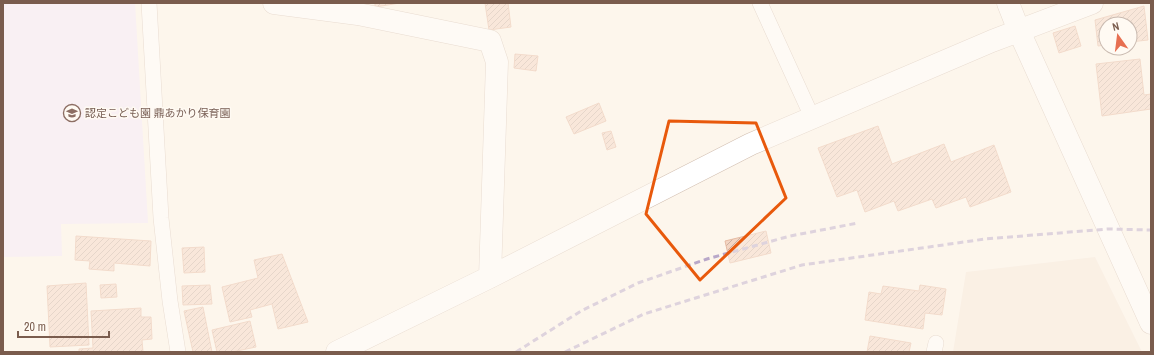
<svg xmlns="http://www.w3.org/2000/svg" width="1154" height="355" font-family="'Archivo Narrow','Noto Sans JP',sans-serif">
	<defs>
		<pattern id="building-hatch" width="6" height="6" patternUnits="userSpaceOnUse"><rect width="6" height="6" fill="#f3d5c3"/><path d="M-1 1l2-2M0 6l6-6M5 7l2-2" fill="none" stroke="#cab0a1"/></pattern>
	</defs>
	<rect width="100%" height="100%" fill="#fdf6ec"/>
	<path fill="#f5e8da" d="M1095,257l47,95h-189l13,-80z"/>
	<path fill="#f3e8fa" d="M3,3h132l13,220 -87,1 1,32 -59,1z"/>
	<path fill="url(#building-hatch)" stroke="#e6bba3" d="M375,3h25l-25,4z
		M485,3h23l3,24 -22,3z
		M1144,6l4,34 -18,2v-18h-24v21l-8,1 -3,-26z
		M1075,26l6,20 -22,7 -6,-20z
		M515,54l23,2 -2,15 -22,-3z
		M1140,59l4,36 7,-1v15l-49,7 -6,-52z
		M599,103l7,18 -32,13 -8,-17z
		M878,126l14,38 52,-20 7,18 43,-17 17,47 -41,15 -4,-10 -30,11 -4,-9 -34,12 -4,-10 -29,11 -8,-22 -20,7 -19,-49z
		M611,131l5,16 -9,3 -5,-17z
		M766,231l5,22 -41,10 -5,-22z
		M76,236l75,5 -1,25 -36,-3v8l-25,-2 1,-8 -15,-1z
		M204,247l1,25 -21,1 -2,-25z
		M282,254l26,68 -30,7 -6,-25 -22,6 2,7 -22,5 -8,-35 36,-9 -4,-18z
		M86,283l3,62 -39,2 -3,-61z
		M116,284l1,13 -16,1 -1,-13z
		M210,285l2,19 -29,1 -1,-19z
		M920,285l26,4 -4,26 -17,-2 -2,16 -58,-9 4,-28 12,2 2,-8 36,5z
		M203,307l9,45h-19l-9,-41z
		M141,308v9h10l1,22 -10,1 1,12h-64v-3l14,-1 -2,-37z
		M250,321l6,26 -24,5h-15l-5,-22z
		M870,336l41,7 -2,9h-42z"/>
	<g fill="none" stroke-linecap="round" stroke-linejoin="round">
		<g stroke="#d1beb0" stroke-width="16">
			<path id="lane" d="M149,3l12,215 9,83 8,51
				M760,3l52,114
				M934,352l2,-9"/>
		</g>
		<g stroke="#d1beb0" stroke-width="23">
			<path id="street" d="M274,3l84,11 132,27 7,21 -7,215
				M1008,3l11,28 132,292
				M337,352l153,-75 261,-133 241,-103 100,-38"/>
		</g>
		<use href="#lane" stroke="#fff" stroke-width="15"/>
		<use href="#street" stroke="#fff" stroke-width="22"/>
		<path stroke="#b9a8c9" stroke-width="3" stroke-dasharray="6 4" stroke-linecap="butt" d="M516,352l65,-41 57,-28 69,-24 83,-23 68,-13
			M565,352l79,-38 158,-49 183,-26 123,-10 43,1"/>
	</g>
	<path d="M0 0H1154V355H0ZM669,121l87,2 30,75 -86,82 -54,-66z" fill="#fdf6ec" fill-opacity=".55" fill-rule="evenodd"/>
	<path fill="none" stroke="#e8590c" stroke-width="3" stroke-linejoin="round" d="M669,121l87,2 30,75 -86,82 -54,-66z"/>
	<defs>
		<g id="school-ring" transform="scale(0.9)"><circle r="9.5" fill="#fffaf3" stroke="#8d6e63" stroke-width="1.5"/><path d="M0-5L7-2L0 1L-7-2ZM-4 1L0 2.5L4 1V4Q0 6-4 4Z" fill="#8d6e63"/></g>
	</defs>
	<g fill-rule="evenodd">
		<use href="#school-ring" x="72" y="113"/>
	</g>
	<g text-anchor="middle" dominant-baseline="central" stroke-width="3" stroke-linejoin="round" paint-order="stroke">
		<g font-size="11" fill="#785e54" stroke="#fffaf3" text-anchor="start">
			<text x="85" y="113">認定こども園 鼎あかり保育園</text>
		</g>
	</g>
	<rect width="1154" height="355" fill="none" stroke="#7a5c4d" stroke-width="8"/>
	<g transform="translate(1118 36) rotate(346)"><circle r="19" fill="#fffaf3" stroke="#cabbb1"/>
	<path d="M0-3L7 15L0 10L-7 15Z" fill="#e76f51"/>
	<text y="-6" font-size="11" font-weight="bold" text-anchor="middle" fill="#7a5c4d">N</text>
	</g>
	<path d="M18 331v6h91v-6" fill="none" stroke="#7a5c4d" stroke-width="2"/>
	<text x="24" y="331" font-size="12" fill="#7a5c4d" stroke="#fffaf3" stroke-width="3" paint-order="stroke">20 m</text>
</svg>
